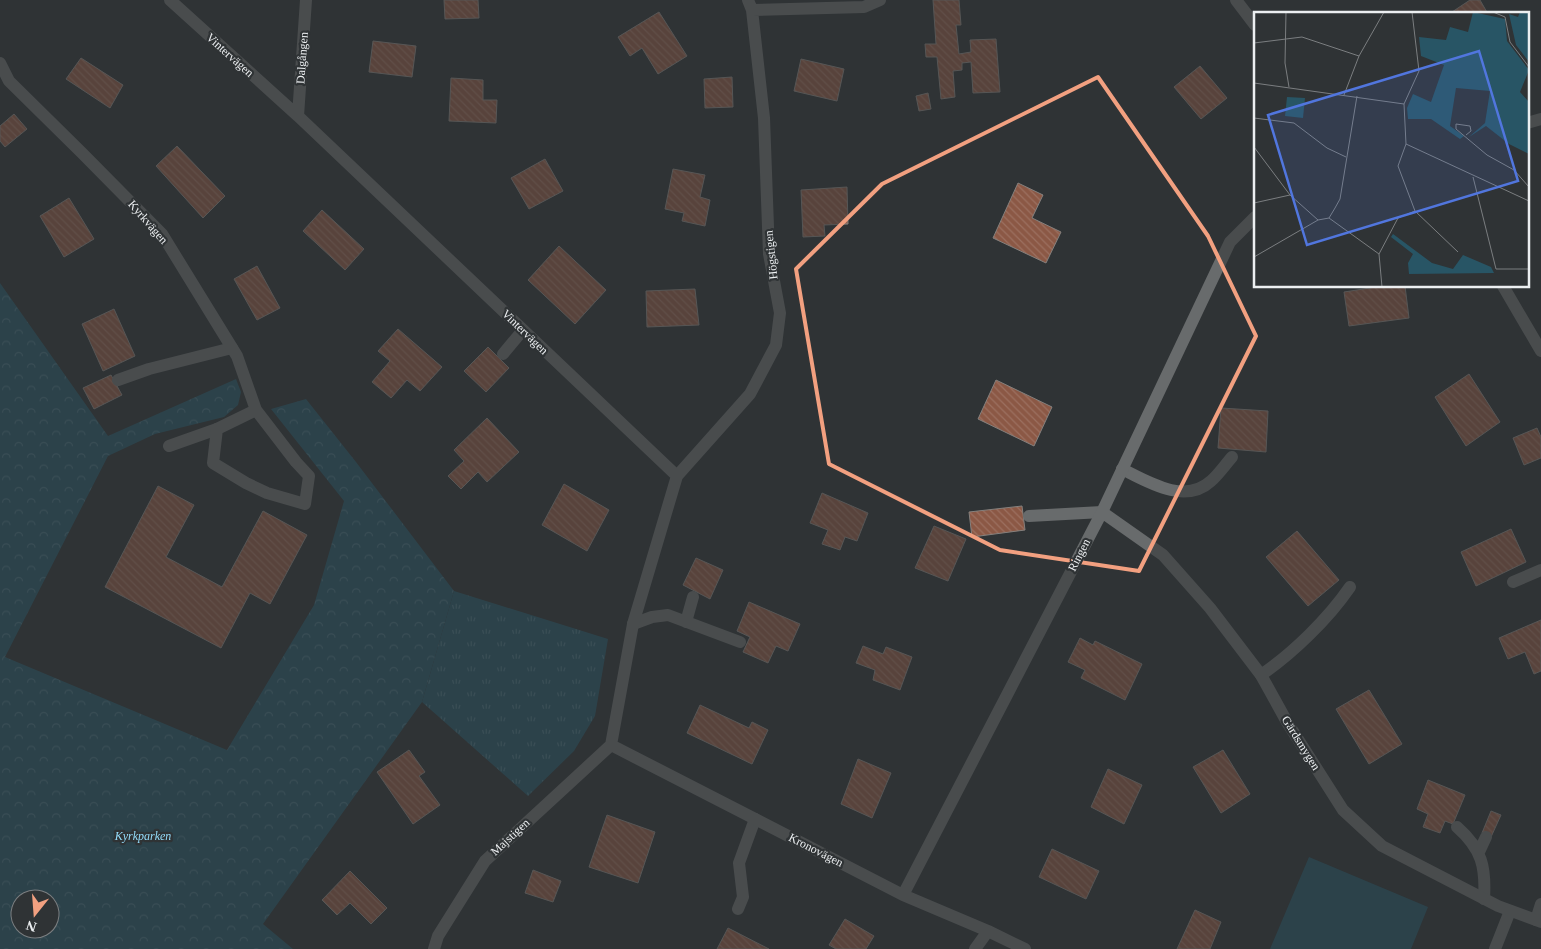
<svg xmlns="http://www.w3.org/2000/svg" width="1541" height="949" font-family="Georgia,serif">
	<defs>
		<pattern id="forest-crowns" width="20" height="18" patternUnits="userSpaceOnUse" patternTransform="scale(1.25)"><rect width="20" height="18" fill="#285565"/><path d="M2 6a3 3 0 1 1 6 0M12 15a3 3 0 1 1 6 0" fill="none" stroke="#476e7c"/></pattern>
		<pattern id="park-tufts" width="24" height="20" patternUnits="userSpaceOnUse" patternTransform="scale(1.25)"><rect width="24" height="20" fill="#285565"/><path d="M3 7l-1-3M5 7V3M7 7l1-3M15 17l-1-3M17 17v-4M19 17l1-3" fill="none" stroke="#476e7c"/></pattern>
		<pattern id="building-back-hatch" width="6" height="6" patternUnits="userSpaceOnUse" patternTransform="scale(1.25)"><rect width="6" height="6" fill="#8b5845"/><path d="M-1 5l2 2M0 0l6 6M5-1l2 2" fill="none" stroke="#9c7060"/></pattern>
	</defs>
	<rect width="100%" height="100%" fill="#2f3335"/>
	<path fill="url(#forest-crowns)" fill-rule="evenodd" d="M0,283l108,153 128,-57 5,13 -3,13 -14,12 -69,17 -47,22 -103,201 222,93 87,-145 30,-104 -73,-92 35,-10 50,63 98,129 -32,111 -159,222 30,25h-293zM20,899h30v30h-30z"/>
	<path fill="url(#park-tufts)" d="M454,591l154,48 -13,77 -21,35 -46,45 -106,-94z"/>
	<path fill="#285565" d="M1309,857l119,50 -17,42h-141z"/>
	<path fill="url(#building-back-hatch)" stroke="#85807d" d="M444,0h34l1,18 -34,1z
		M933,0h26l2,25h-5l3,29 12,-2 -1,-12 26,-1 4,53 -27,1 -2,-31 -9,1v7l-9,1 2,26 -14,2 -4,-42h-11l-1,-13h11z
		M1470,0h10l8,14h-39z
		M659,12l28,44 -29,18 -16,-26 -12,8 -12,-19z
		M373,41l43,5 -4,31 -43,-5z
		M81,58l42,27 -13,23 -44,-29z
		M801,59l43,10 -7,32 -43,-10z
		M1200,66l27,32 -26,21 -27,-32z
		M732,77l1,30 -28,1 -1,-29z
		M451,78l32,2v20h14l-1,23 -47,-2z
		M928,93l3,16 -12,2 -3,-15z
		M14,114l13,15 -22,18 -5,-6v-15z
		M177,146l48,50 -22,22 -47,-52z
		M545,159l18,32 -34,18 -18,-31z
		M673,169l32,6 -5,22 10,3 -5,26 -23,-5 2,-8 -19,-4z
		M1018,183l25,12 -11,23 29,14 -15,31 -53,-25z
		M847,187l1,37 -24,1 1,11 -22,1 -2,-47z
		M69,198l25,41 -30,18 -24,-41z
		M322,210l42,39 -19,21 -42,-39z
		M559,246l47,44 -31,34 -47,-44z
		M257,266l23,42 -23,12 -23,-41z
		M1383,286h22l4,32 -60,8 -5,-34z
		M695,289l4,36 -52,2 -1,-36z
		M114,309l21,47 -32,15 -21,-47z
		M398,329l44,38 -22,24 -13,-11 -16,18 -19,-16 18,-21 -12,-10z
		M488,347l21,21 -23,24 -22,-21z
		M1469,374l31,48 -34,24 -31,-49z
		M111,375l11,20 -28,14 -11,-21z
		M996,380l56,27 -18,39 -56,-27z
		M1221,408l47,3 -2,41 -48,-4z
		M487,418l32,34 -32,30 -9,-10 -17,17 -13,-13 16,-15 -10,-11z
		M1537,428l4,9v21l-17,7 -11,-27z
		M564,484l45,26 -22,41 -45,-26z
		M158,486l36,19 -28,52 56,30 41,-76 44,24 -37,69 -20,-11 -29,55 -116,-61z
		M822,493l46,20 -11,28 -12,-4 -5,13 -18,-6 6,-14 -18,-7z
		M1022,506l3,24 -53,7 -3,-25z
		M934,526l32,13 -18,42 -33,-13z
		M1511,529l15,33 -50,24 -15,-34z
		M1297,531l42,49 -31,26 -42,-49z
		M696,558l27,12 -13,29 -27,-14z
		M749,602l51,22 -12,27 -12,-5 -8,17 -25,-11 7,-15 -13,-6z
		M1541,620v51l-7,3 -9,-22 -17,7 -9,-21z
		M1080,638l13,7 2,-4 47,23 -17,36 -44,-22 4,-8 -17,-8z
		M863,646l20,8 3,-7 26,10 -12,33 -27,-10 2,-10 -19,-7z
		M1369,690l33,54 -33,20 -33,-55z
		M700,705l49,23 3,-6 16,8 -16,34 -65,-31z
		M409,750l16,22 -6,4 21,29 -27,19 -36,-52z
		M1223,750l27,44 -29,19 -28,-46z
		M858,759l33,14 -19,45 -31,-14z
		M1108,769l34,16 -18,39 -33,-17z
		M1428,780l37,15 -12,29 -8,-3 -5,12 -17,-6 5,-13 -11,-5z
		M1491,811l10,4 -10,22 -9,-4z
		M607,815l48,17 -17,51 -49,-16z
		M1052,849l47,22 -13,28 -47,-22z
		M533,870l28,11 -8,21 -28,-9z
		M350,871l37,37 -16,16 -21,-21 -13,12 -15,-15z
		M1195,910l26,12 -11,27h-33z
		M845,919l29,17 -8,13h-30l-7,-4z
		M728,928l41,21h-52z"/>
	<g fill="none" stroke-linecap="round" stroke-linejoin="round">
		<path stroke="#686b6c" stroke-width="12" d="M503,354l20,-24
			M118,380l31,-11 83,-21
			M169,446l48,-17
			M1122,469c26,13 63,36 89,12 8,-7 14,-16 21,-24
			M1029,516l73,-4
			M1513,582l28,-12
			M686,622l7,-25
			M633,624l19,-7 16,-2 72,27
			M1261,675c32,-22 67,-56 89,-88
			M1457,827c25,22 29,40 27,72
			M1479,852l7,-15
			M738,909l5,-12 -4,-34 16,-44
			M1536,920l5,-16
			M1495,949l15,-38"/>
		<path stroke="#686b6c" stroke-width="12" d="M170,0l128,116 379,360 -44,148 -22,121
			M1236,0l19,25
			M752,10l112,-3 16,-7
			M0,63l9,18 73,72 80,81 75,122 19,54 40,52 13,14 -4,28 -38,-11 -21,-10 -33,-20 4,-34 39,-19
			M298,116l8,-116
			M1527,123l14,-4
			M1503,286l38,65
			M677,476l73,-82 26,-49 4,-32 -11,-59 -5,-136 -12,-108 -4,-10
			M1102,512l61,43 47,53 51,67 26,47 56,88 39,36 116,60 43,16
			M611,745l292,150 85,36 37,18
			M903,895l199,-383 128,-270 25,-25
			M434,949l4,-13 47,-75 126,-116
			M975,949l13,-18"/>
	</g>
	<path d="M0 0H1541V949H0ZM1098,77l110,159 48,100 -117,235 -139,-21 -171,-86 -33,-195 86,-85z" fill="#2f3335" fill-opacity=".55" fill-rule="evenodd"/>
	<path fill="none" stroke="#f2a080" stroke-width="4" stroke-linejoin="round" d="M1098,77l110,159 48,100 -117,235 -139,-21 -171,-86 -33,-195 86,-85z"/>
	<g text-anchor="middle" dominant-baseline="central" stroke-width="4.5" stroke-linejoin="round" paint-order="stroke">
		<g font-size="12" fill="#eceff1" stroke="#2f3335">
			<text transform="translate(230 55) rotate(42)">Vintervägen</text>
			<text transform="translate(302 58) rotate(-86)">Dalgången</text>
			<text transform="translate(148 222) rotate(49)">Kyrkvägen</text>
			<text transform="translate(771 255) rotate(-96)">Högstigen</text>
			<text transform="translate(525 332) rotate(44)">Vintervägen</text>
			<text transform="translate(1079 555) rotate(-63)">Ringen</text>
			<text transform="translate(1301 743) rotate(58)">Gärdsmygen</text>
			<text transform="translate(510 837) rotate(-43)">Majstigen</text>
			<text transform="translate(816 850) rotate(27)">Kronovägen</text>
		</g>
		<g font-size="12" font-style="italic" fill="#93dbf9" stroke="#2f3335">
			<text x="143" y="836">Kyrkparken</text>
		</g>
	</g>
	<g transform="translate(1254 12)">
		<rect width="275" height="275" fill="#2f3335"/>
		<path d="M219,0l32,7 2,22 22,29 -9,22 9,10v52l-20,-10 -23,-18 -17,11 16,-14 5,-32 -34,-3 -6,38 14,10 -4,3 -29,-20v-17l13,-37 -23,-9 -2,-19 27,3 4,-13 18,5zM266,0h9v50l-13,-17 -7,-31 9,3zM139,222l39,29 21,6 10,-14 28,12 3,6 -85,1 -1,-11 5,-9 -22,-17z" fill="#285565"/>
		<path d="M159,82l18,8v17h-23l-1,-11z" fill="#285565"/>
		<path d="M33,85l18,1 -2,20 -18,-2z" fill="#285565"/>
		<path fill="none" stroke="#7b7e80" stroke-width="1" d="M32,0l-1,51 4,24M239,0l12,5 5,25 19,25M0,31l48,-6 57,19 -15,39M105,44l25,-44M0,71l150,21M150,92l2,40 123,57M150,92l15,-33 -7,-59M0,106l40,5 33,25 19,9M212,123l5,-4 -1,-5 -14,-2v5l31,26 27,15 15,17M152,132l-8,22 17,45 43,41M0,135l36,48 28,25M219,165l23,92h33M0,191l36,-8M75,206l50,36 3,33M125,242l19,-36 17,-7M0,245l64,-37 11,-2 6,-10 5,-9 17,-103"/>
		<path fill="#5176de" fill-opacity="0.15" stroke="#5176de" stroke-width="2.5" d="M225,39l39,130 -211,64 -39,-130z"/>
		<rect width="275" height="275" fill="none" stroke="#eceff1" stroke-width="2.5"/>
	</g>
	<g transform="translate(35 914) rotate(197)"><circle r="24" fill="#2f3335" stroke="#7b7e80"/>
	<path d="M0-4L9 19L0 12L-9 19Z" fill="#f2a080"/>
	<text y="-8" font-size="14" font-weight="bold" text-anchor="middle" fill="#eceff1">N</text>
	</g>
</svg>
